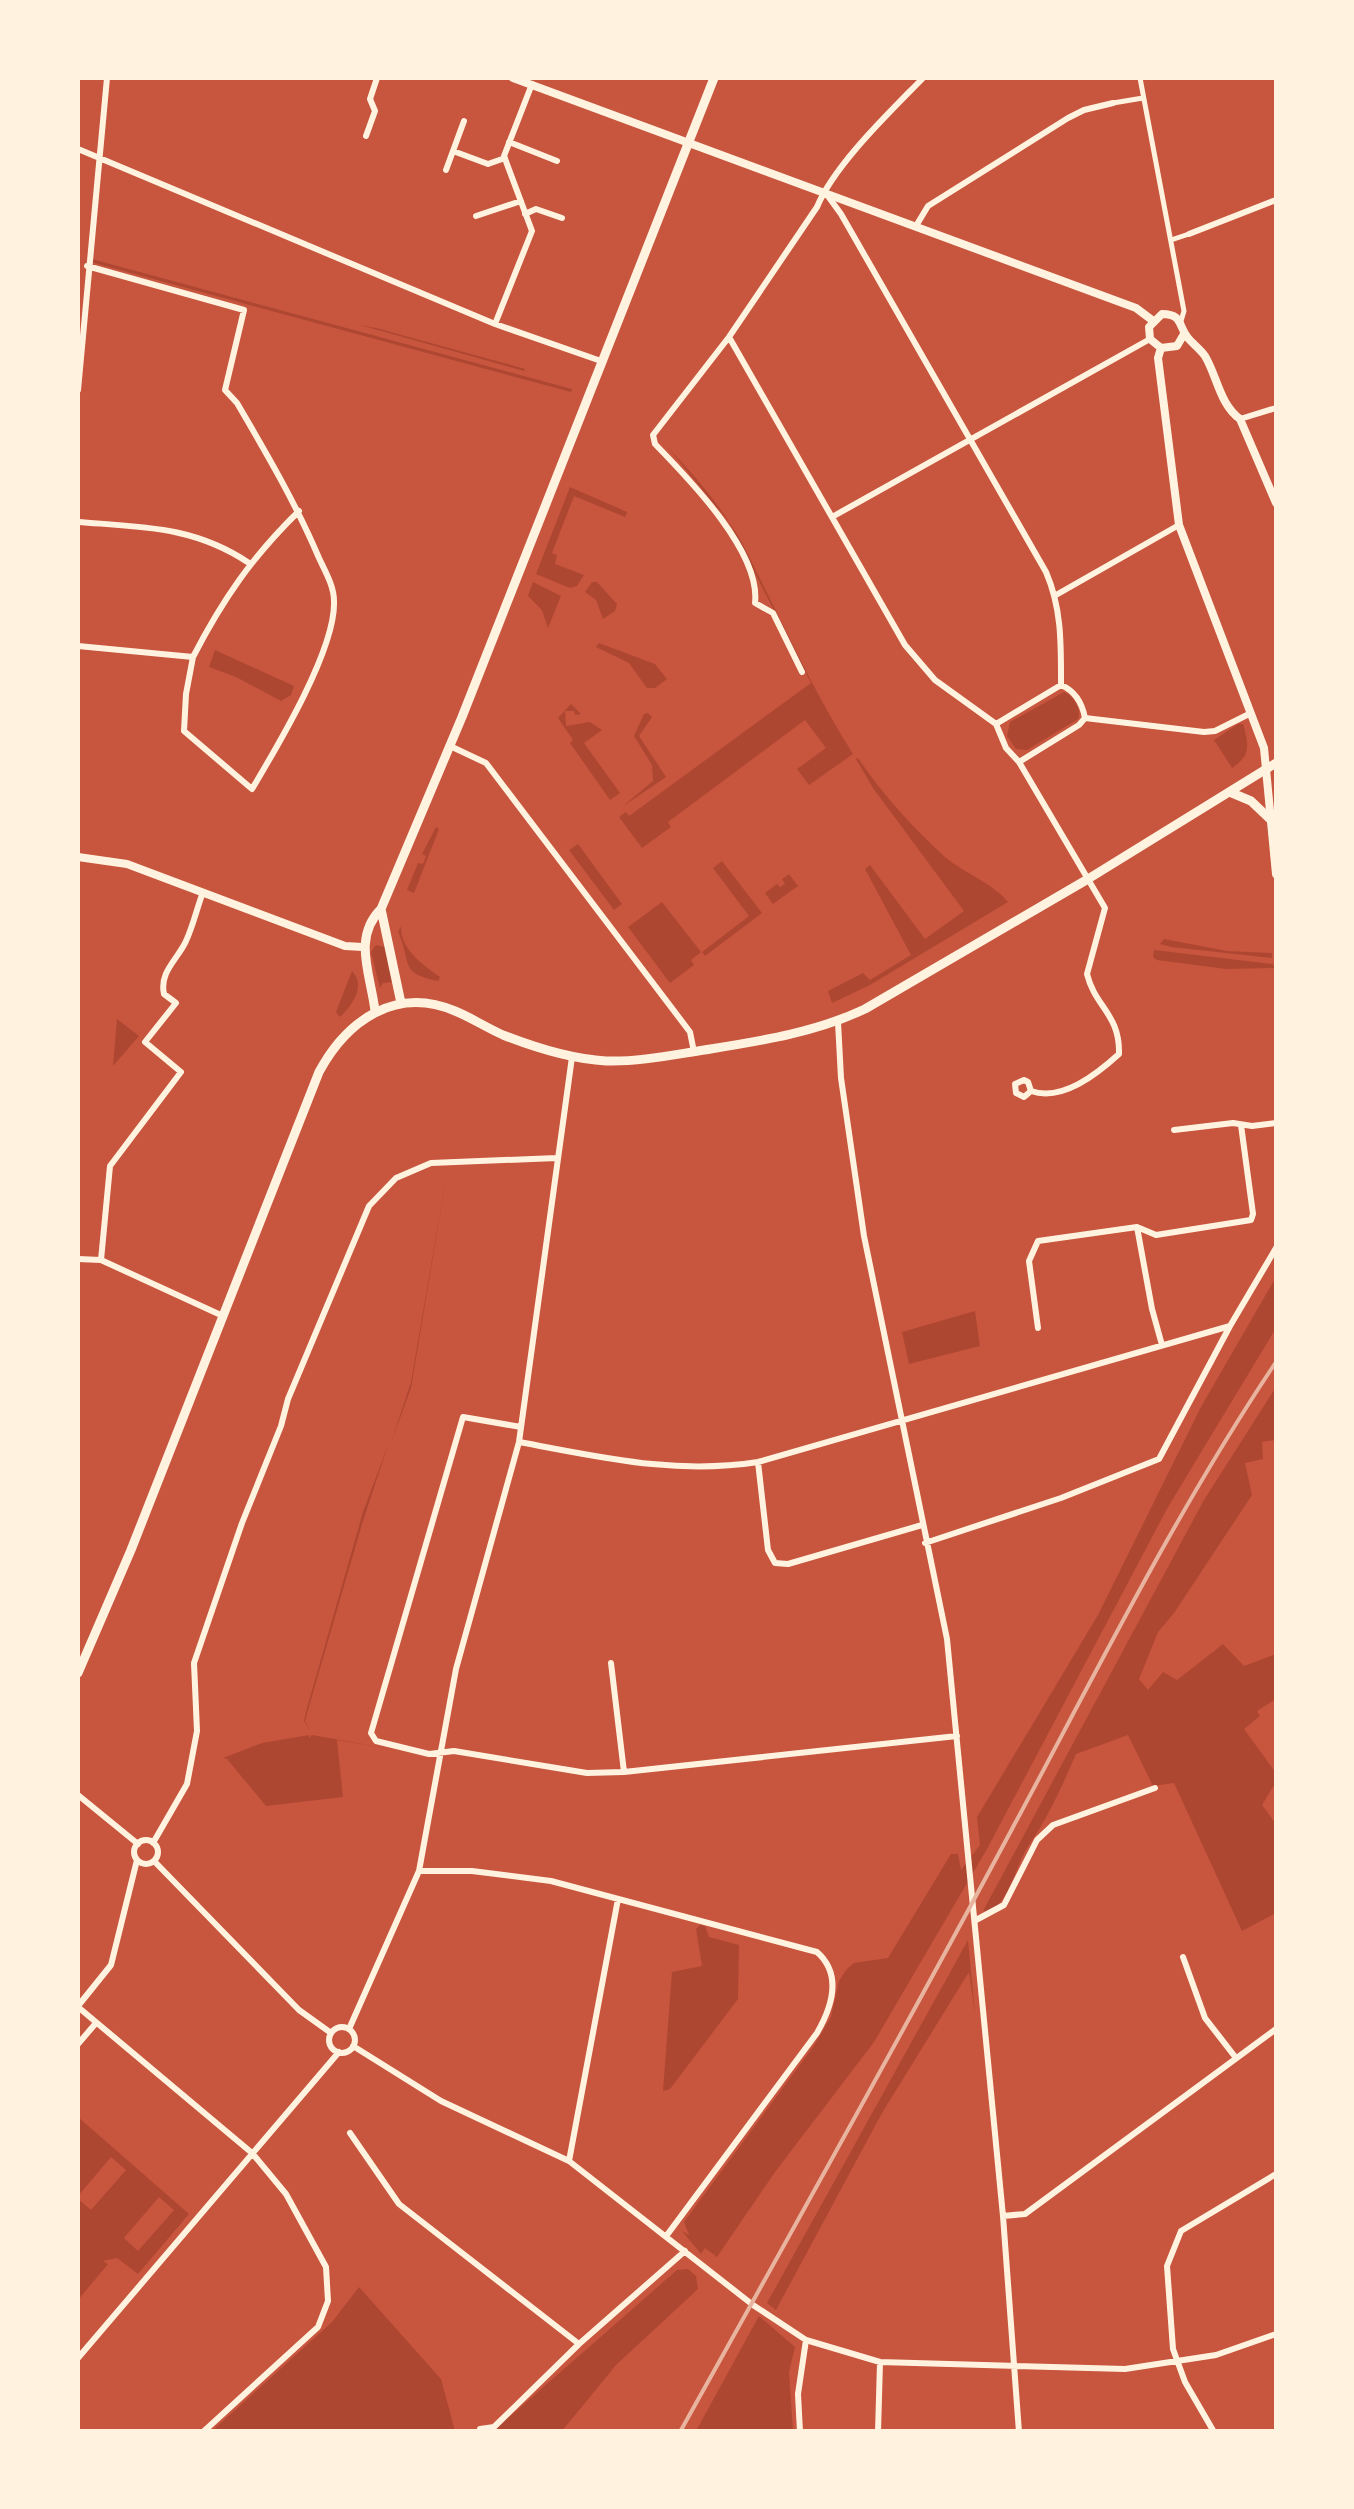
<svg xmlns="http://www.w3.org/2000/svg" width="1354" height="2509" font-family="'Golos Text',sans-serif">
	<rect width="100%" height="100%" fill="#c8553d"/>
	<path fill="#ae4732" fill-rule="evenodd" d="M88,258l484,131 -1,3 -484,-131z
		M360,325l16,3 149,41 -1,2z
		M668,448c28,28 53,59 73,93 37,72 69,145 112,213l-44,31 -12,-16 29,-21 -21,-28 -137,102 3,5 -29,21 -23,-31 7,-5 3,4 182,-133 -82,-161z
		M570,487l57,25 -2,5 -51,-21 -22,57 5,2 -2,9 29,11 -7,11 -7,2 -34,-14z
		M533,582l28,14 -13,32 -6,-18 -14,-14z
		M592,582h5l20,22 -2,7 -12,8 -7,-19 -11,-8z
		M599,643l56,21 12,15 -12,9h-8l-18,-25 -33,-16z
		M215,650l79,36 -3,9 -10,6 -45,-24 -27,-10z
		M1064,692c9,4 18,17 14,27l-51,31 -11,-1 -9,-13 3,-14z
		M571,704l10,10 -6,1 -1,-4h-9l1,15 24,-4 12,8 -18,13 36,50 -10,7 -40,-57 3,-3 -15,-22z
		M648,713l4,4 -13,19 27,41 -44,30 31,-26 -1,-16 -18,-29 10,-22z
		M1238,724h5c6,22 8,31 -11,44l-18,-28z
		M858,758c25,37 55,70 87,99 19,16 49,27 63,45l-138,83 -38,18 -4,-12 35,-18 7,7 41,-25 -46,-86 5,-4 55,74 39,-28 -91,-123 -17,-29z
		M436,827l3,2 -25,64 -7,-3 11,-27 5,1 3,-8 -4,-2z
		M578,844l44,60 -8,6 -45,-60z
		M722,861l40,52 -57,43 -3,-4 47,-36 -36,-48z
		M789,874l9,12 -25,18 -8,-11 12,-9 3,3 5,-3 -3,-5z
		M662,902l39,50 -10,8 3,5 -24,18 -42,-56z
		M401,926c-1,23 22,39 39,51l-2,4c-40,-8 -26,-19 -40,-49z
		M1164,939l63,12 45,2v5l-101,-11 -11,-3z
		M376,945l9,2 7,35 -9,1 -3,5 -9,-36z
		M1154,950l119,14 1,4 -48,1 -69,-9 -4,-3z
		M352,971c14,15 1,33 -12,46l-4,-5z
		M117,1019l22,17 -26,30z
		M448,1167l-37,221 -20,55 20,-61z
		M1276,1277v51l-108,179 -181,342 -113,193 -99,130 -58,85 -12,-9 -4,6 -19,-23 7,4 -5,-13 129,-175 18,-30 8,-36 7,-11 8,-7 34,-5 63,-104h7l3,16 19,-25 -3,-28 121,-202 104,-210z
		M975,1311l5,35 -71,18 -7,-32z
		M1276,1387v53l-14,2 1,17 -18,4 7,32 -78,118 -16,19 -19,47 9,11 15,-18 14,8 46,-36 21,22 32,-12v45l-19,12 3,5 -16,13 32,44v9l-14,23 14,19v89l-34,18 -68,-148 -21,3 -25,-51 -52,19c-14,32 -27,62 -47,91 -15,22 -16,51 -39,66h-7l221,-411z
		M388,1445l-26,79 -54,186 -3,11 5,9 -6,-9 3,-13 56,-196z
		M309,1735v3l3,-3 79,14 -54,-9 6,57 -77,9 -39,-47 -4,-1 39,-15z
		M700,1925l5,1 4,11 30,8 -1,54 -68,90 -7,2 9,-119 30,-6 -6,-37z
		M968,1940l7,74 -6,-42 -87,141 -106,197 -9,-7z
		M78,2117l111,97 -51,60 -21,-16 -14,3 5,3 -30,36v-101l13,11 35,-40 -15,-13 -33,39zM159,2197l15,13 -36,41 -14,-13z
		M688,2269l8,7 2,13 -82,76 -54,66 -70,1 185,-162z
		M359,2287l82,92 14,52h-243l120,-109z
		M759,2316l36,31 -6,25 4,59h-97z"/>
	<g fill="none" stroke-linecap="round" stroke-linejoin="round">
		<path stroke="#fff3e0" stroke-width="5" d="M1140,78l44,233 -3,10
			M1113,103l30,-5
			M1171,240l18,-6"/>
		<path stroke="#fff3e0" stroke-width="6" d="M366,136l9,-25 -5,-12 7,-21
			M509,142l48,19
			M78,149l417,175 106,37
			M453,151l35,13 17,-6
			M446,170l18,-49
			M825,192l16,22 205,358c16,37 15,73 15,113
			M525,214l11,-5 26,9
			M476,216l45,-15
			M916,226l12,-20 140,-88 16,-8 29,-7
			M1189,234l87,-34
			M87,266l157,44 -19,80 12,13c30,51 59,101 82,155 6,13 15,28 15,43 2,48 -57,146 -82,188l-68,-58 2,-37 7,-37
			M495,324l37,-93 -28,-75 28,-72
			M729,337l176,308 30,35 61,44 10,24 13,14 86,146 -18,66c8,33 33,40 32,80 -22,20 -57,48 -88,37l-7,6 -8,-4 -1,-9 9,-4 4,2 3,9
			M78,390l29,-312
			M1240,419l36,-11
			M832,517l318,-178
			M78,522c64,5 116,4 171,41
			M1056,595l123,-70
			M78,646l115,11c30,-58 59,-100 106,-146
			M802,672l-29,-59 -18,-10c6,-51 -66,-124 -100,-159l-2,-9 76,-98 88,-130c18,-43 73,-95 106,-129
			M1085,718l119,14 11,-1 36,-18
			M996,724l65,-39c14,6 21,17 24,33
			M450,746l36,17 204,269 4,20
			M1019,762l60,-37 6,-7
			M838,1022l3,56 23,158 83,403 56,577 16,216
			M1174,1130l59,-7 19,3 24,-3
			M1137,1227l19,8 95,-15 2,-6 -12,-89
			M78,1259l23,1 122,56
			M101,1260l9,-94 71,-94 -36,-30 31,-39 -12,-9c-5,-22 14,-35 22,-53 7,-15 11,-33 17,-49
			M1038,1328l-9,-67 9,-20 99,-14 15,82 10,36
			M521,1427l-58,-10 -92,316 5,8 53,13 25,-3 133,22 37,-1 333,-36
			M519,1442c82,15 155,33 239,20l472,-136
			M758,1462l10,88 7,13 13,1 134,-39
			M925,1543l136,-45 98,-39 71,-133 46,-78
			M611,1663l13,109
			M78,1795l60,49
			M134 1852a12 12 0 1 1 24 0a12 12 0 1 1-24 0Z
			M153,1843l34,-59 10,-53 -3,-68 48,-140 39,-97 7,-27 81,-193 27,-28 35,-15 126,-5
			M154,1861l145,149 32,23
			M419,1871h53l79,10 266,71c26,23 15,55 0,81l-150,202
			M976,1920l28,-15 33,-65 16,-15 102,-37
			M1183,1957l22,61 31,40
			M78,2006l33,-41 26,-105
			M78,2007l174,146 34,41 40,73 2,34 -10,26 -115,105
			M329 2040a13 13 0 1 1 26 0a13 13 0 1 1-26 0Z
			M349,2029l70,-158 37,-202 63,-227 53,-385
			M78,2044l18,-21
			M353,2046l88,55 128,60 184,144 53,35 74,22 245,7 91,-14 60,-21
			M350,2133l49,71 180,140
			M569,2161l49,-262
			M1003,2216l22,-2 251,-185
			M78,2358l261,-306
			M480,2429l14,-2 85,-83 106,-93
			M800,2432l-2,-38 8,-54
			M878,2432l2,-69
			M1214,2432l-29,-50 -12,-33 -6,-83 14,-35 95,-57"/>
		<path stroke="#fff3e0" stroke-width="8" d="M513,78l623,230 16,12
			M1184,334l-7,12 -16,2 -11,-9 -1,-12 13,-13c21,0 16,12 26,24 5,6 12,11 17,18 12,20 15,49 35,63l36,84
			M1161,348l-3,10 21,167 85,223 12,126
			M78,857l49,7 218,82 18,1"/>
		<path stroke="#fff3e0" stroke-width="9" d="M1232,793l19,8 20,19
			M381,909l20,94
			M375,1011c-4,-36 -23,-73 6,-102l81,-192 252,-639
			M78,1673l53,-123 188,-478c28,-52 77,-86 136,-61 17,7 32,17 48,24 33,13 67,24 103,26 32,1 66,-6 98,-11 56,-9 110,-17 161,-41l223,-130 188,-116"/>
		<path stroke="#e9b49f" stroke-width="4" d="M680,2432c112,-201 224,-401 332,-603 85,-158 164,-318 264,-467"/>
	</g>
	<rect width="1354" height="2509" fill="none" stroke="#fff3e0" stroke-width="160"/>
</svg>
